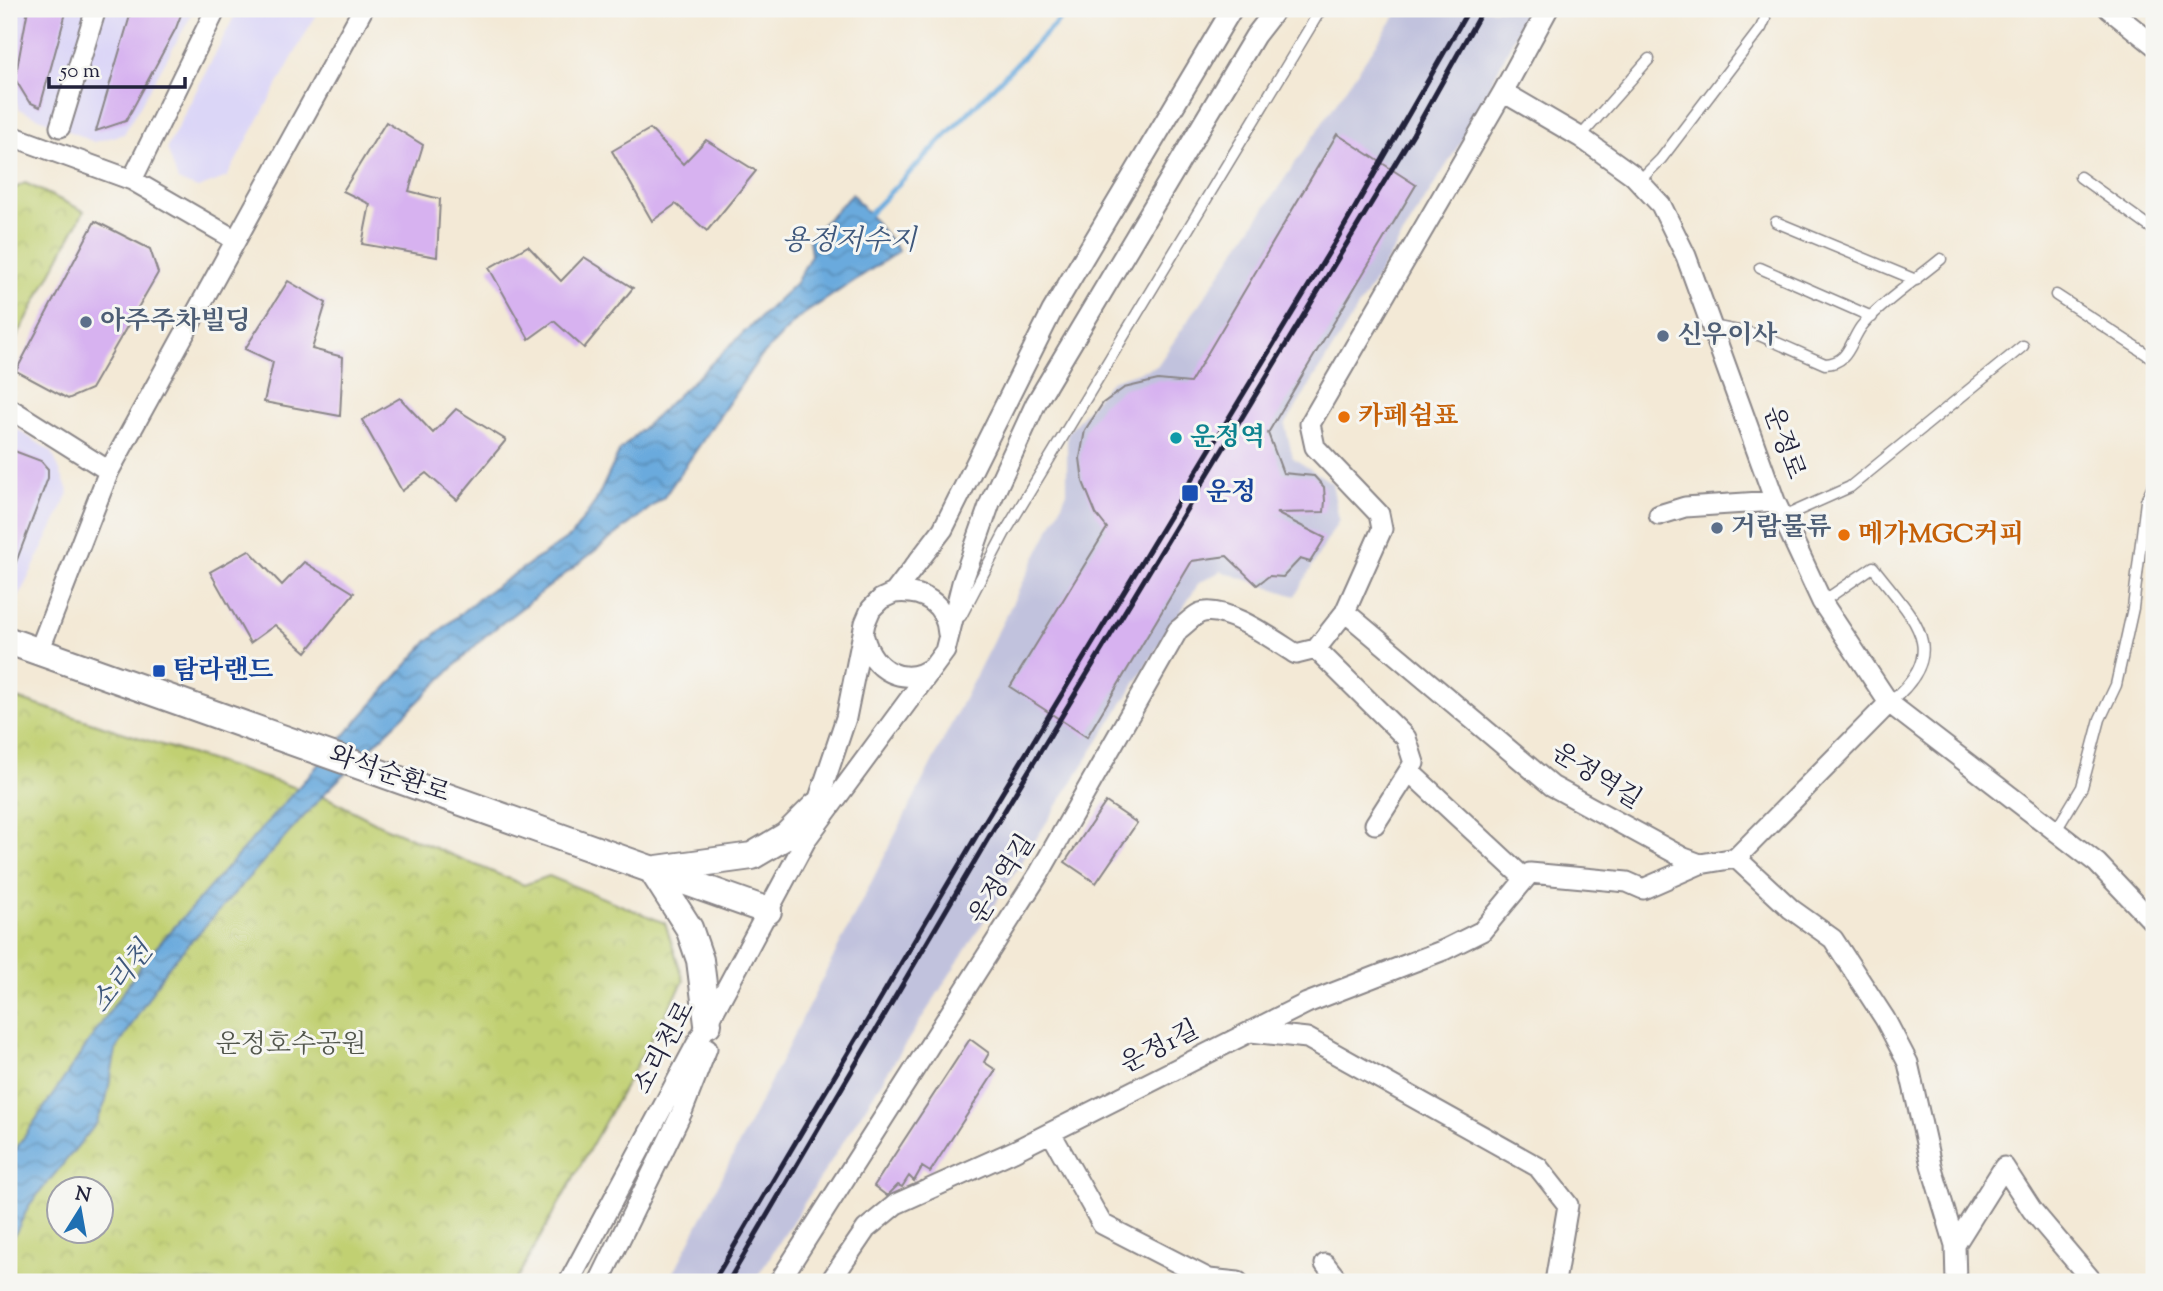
<svg xmlns="http://www.w3.org/2000/svg" width="2163" height="1291" font-family="'Sorts Mill Goudy','Noto Serif KR',serif">
	<defs>
		<pattern id="park-crowns" width="20" height="18" patternUnits="userSpaceOnUse" patternTransform="scale(1.75)"><rect width="20" height="18" fill="#c1d072"/><path d="M2 6a3 3 0 1 1 6 0M12 15a3 3 0 1 1 6 0" fill="none" stroke="#a6b264"/></pattern>
		<pattern id="water-waves" width="16" height="10" patternUnits="userSpaceOnUse" patternTransform="scale(1.75)"><rect width="16" height="10" fill="#6aaadd"/><path d="M0 5q4-4 8 0t8 0" fill="none" stroke="#578ab4"/></pattern>
	</defs>
	<rect width="100%" height="100%" fill="#f6f6f2"/>
	<filter id="ink" filterUnits="userSpaceOnUse"><feTurbulence type="fractalNoise" baseFrequency=".0143" numOctaves="2"/><feDisplacementMap in="SourceGraphic" scale="14" xChannelSelector="R" yChannelSelector="G"/><feConvolveMatrix kernelMatrix="1 2 1 2 8 2 1 2 1" color-interpolation-filters="sRGB"/></filter>
	<filter id="wash" filterUnits="userSpaceOnUse"><feTurbulence type="fractalNoise" baseFrequency=".00686" numOctaves="4" result="noise"/><feDisplacementMap in="SourceGraphic" scale="28" xChannelSelector="R" yChannelSelector="G"/><feGaussianBlur stdDeviation="1.57" result="paint"/><feColorMatrix in="noise" values="0 0 0 0 0 0 0 0 0 0 0 0 0 0 0 0 0 1.4 0 .05"/><feComposite in="paint" operator="in"/></filter>
	<g filter="url(#wash)">
		<rect width="100%" height="100%" fill="#f3e9d6"/>
		<path fill="#dbd6f7" d="M15,9h180l-71,125 -30,8 -75,-33 -10,-26z
			M238,9h81l-92,168 -29,11 -20,-7 -11,-33z
			M9,424l43,28 17,41 -50,104 -10,-3z"/>
		<path fill="#c1c2dd" d="M1400,9h128l-59,120 -184,296 8,33 39,25 7,37 -44,76 -74,-25 -22,12 -445,699h-85l388,-767 10,-23v-58l44,-53 46,-15z"/>
		<path fill="url(#park-crowns)" stroke="#727956" stroke-width="2" fill-rule="evenodd" d="M25,183l59,28 -75,141v-161z
			M9,696l319,102 54,28 142,59 25,-9 116,47 19,58 -169,301h-506zM60,1190h42v42h-42z"/>
		<path fill="url(#water-waves)" stroke="#46668c" stroke-width="2" d="M852,194l47,57 -101,67 -40,42 -94,137 -180,140 -159,156 -158,175 -51,82 -10,51 -10,23 -66,80 -21,42v-87l135,-198 284,-320 52,-44 91,-61 25,-35 24,-51 176,-167 15,-28 -2,-17z"/>
		<g fill="none" stroke-linecap="round" stroke-linejoin="round">
			<path stroke="#6aaadd" stroke-width="5" d="M864,219l206,-210"/>
		</g>
		<g id="blocks">
			<path fill="#d7b2f0" d="M28,9h39l-27,98 -11,-5 -14,-23z
				M132,9h51l-7,19 -50,93 -30,10z
				M386,122l37,23 -14,46 31,8 -3,58 -75,-13 8,-40 -27,-13z
				M650,129l33,35 23,-24 50,31 -49,60 -31,-27 -24,17 -40,-70z
				M1337,134l79,51 -148,248 15,40 31,3 10,11 1,14 -1,11 -48,1 49,25 -15,24 -10,-3 -17,18 -14,-1 -12,9 -30,-29 -35,5 -105,176 -77,-50 97,-159 -11,-14 -13,-32 -3,-24 5,-28 18,-27 21,-15 34,-8 32,3z
				M95,221l55,28 8,24 -67,116 -23,10 -52,-28z
				M528,246l33,35 23,-24 49,31 -49,60 -30,-27 -25,18 -40,-71z
				M288,281l38,22 -14,46 31,8 -3,59 -76,-14 9,-40 -28,-13z
				M400,398l33,35 23,-24 50,31 -49,60 -31,-27 -24,18 -40,-71z
				M9,449l32,12 7,8v9l-38,100z
				M249,550l33,35 22,-23 50,31 -48,59 -31,-27 -25,18 -40,-71z
				M1106,802l31,21 -41,60 -31,-21z
				M970,1039l19,14 -5,9 12,8 -66,102 -8,-5 -8,14 -5,-5 -7,11 -4,-2 -11,11 -13,-10z"/>
		</g>
	</g>
	<g filter="url(#ink)">
		<use href="#blocks" fill-opacity="0" stroke="#8a8688" stroke-width="2"/>
		<g fill="none" stroke-linecap="round" stroke-linejoin="round">
			<g stroke="#8a8688" stroke-width="13">
				<path id="lane" d="M1580,137l69,-78
					M2080,177l74,53
					M1639,181l22,-22 100,-131 4,-9 -2,-10
					M1776,222l140,58
					M1760,268l112,49
					M2056,295l98,64
					M1712,326l47,9 66,29c24,-1 24,-20 36,-37 13,-18 61,-52 80,-68
					M1783,517l67,-30 173,-141
					M1822,602l51,-35c39,51 81,83 16,136
					M961,616l43,-82 317,-525
					M2055,832l27,-45 18,-68 16,-34 17,-77 13,-107 8,-18"/>
			</g>
			<g stroke="#8a8688" stroke-width="23">
				<path id="street" d="M2109,9l45,36
					M1503,92l77,45 53,38 28,30 25,51 89,245 47,101 67,101 208,160 57,60
					M60,127l36,-118
					M9,135l123,45 102,59
					M132,180l84,-171
					M9,408l100,63
					M1659,515l26,-8 90,-6
					M894,593c29,-3 52,10 54,41
					M1345,612l207,174 132,72 16,6
					M864,637c8,33 41,52 70,29
					M1316,649l90,89 8,25 -39,61
					M39,651l70,-180 254,-462
					M1410,772l115,107
					M812,819l34,-101 19,-95 6,-14 10,-10 13,-6 49,-64 109,-218 180,-302
					M1736,858l55,51 42,30 52,80 23,44 23,102 24,80 1,37
					M1251,1032l56,6 231,129 30,38 -13,77
					M1051,1133l51,91 107,55 29,3
					M1955,1245l49,-78 28,43 61,72
					M1325,1264l14,18
					M569,1282l238,-444 138,-187 17,-68 28,-80 46,-100 219,-367 21,-27
					M599,1282l83,-170 25,-64
					M779,1282l261,-410 138,-242c7,-5 15,-14 22,-17 25,-9 75,28 96,41l20,-5 29,-37 37,-83 -3,-15 -64,-67 -5,-23 193,-332 45,-83
					M830,1282l36,-53 30,-25 118,-53 293,-148 137,-53 38,-19 48,-58 97,9 16,7 57,-25 36,-6 153,-155"/>
			</g>
			<g stroke="#8a8688" stroke-width="30">
				<path id="secondary" d="M9,641l759,270
					M657,869l95,-13 34,-20 30,-30
					M652,870l37,58 11,32 8,64"/>
			</g>
			<use href="#lane" stroke="#fff" stroke-width="10"/>
			<use href="#street" stroke="#fff" stroke-width="19"/>
			<use href="#secondary" stroke="#fff" stroke-width="26"/>
			<path stroke="#22223b" stroke-width="5" d="M713,1282l268,-454 356,-589 132,-230
				M728,1282l265,-452 420,-696 70,-125"/>
		</g>
	</g>
	<g fill="#5c6f8a" stroke="#f6f6f2" stroke-width="2.5">
		<circle cx="86" cy="322" r="7"/>
		<circle cx="1663" cy="336" r="7"/>
		<circle cx="1717" cy="528" r="7"/>
	</g>
	<g fill="#e8710a" stroke="#f6f6f2" stroke-width="2.5">
		<circle cx="1344" cy="417" r="7"/>
		<circle cx="1844" cy="535" r="7"/>
	</g>
	<circle fill="#0f9aa8" stroke="#f6f6f2" stroke-width="2.5" cx="1176" cy="438" r="7"/>
	<g fill="#1a4fb4" stroke="#f6f6f2" stroke-width="2.5">
		<rect x="1181" y="484" width="18" height="18" rx="3.5"/>
		<rect x="152" y="664" width="14" height="14" rx="3.5"/>
	</g>
	<g text-anchor="middle" dominant-baseline="central" stroke-width="6" stroke-linejoin="round" paint-order="stroke">
		<g font-size="26" font-weight="bold" fill="#4e5e75" stroke="#f6f6f2" text-anchor="start">
			<text x="100" y="322">아주주차빌딩</text>
			<text x="1677" y="336">신우이사</text>
			<text x="1731" y="528">거람물류</text>
		</g>
		<g font-size="26" font-weight="bold" fill="#c56008" stroke="#f6f6f2" text-anchor="start">
			<text x="1358" y="417">카페쉼표</text>
			<text x="1858" y="535">메가MGC커피</text>
		</g>
		<g font-size="26" font-weight="bold" fill="#0d838f" stroke="#f6f6f2" text-anchor="start">
			<text x="1190" y="438">운정역</text>
		</g>
		<g font-size="26" fill="#22223b" stroke="#f6f6f2">
			<text transform="translate(1783 443) rotate(70)">운정로</text>
			<text transform="translate(389 775) rotate(19)">와석순환로</text>
			<text transform="translate(1596 777) rotate(32)">운정역길</text>
			<text transform="translate(1003 880) rotate(-58)">운정역길</text>
			<text transform="translate(665 1048) rotate(-62)">소리천로</text>
			<text transform="translate(1160 1048) rotate(-27)">운정1길</text>
		</g>
		<g font-size="26" font-weight="bold" fill="#164399" stroke="#f6f6f2" text-anchor="start">
			<text x="1206" y="493">운정</text>
			<text x="173" y="671">탐라랜드</text>
		</g>
		<g font-size="26" fill="#52564c" stroke="#f6f6f2">
			<text x="291" y="1045">운정호수공원</text>
		</g>
		<g font-size="28" font-style="italic" fill="#3f587c" stroke="#f6f6f2">
			<text x="849" y="242">용정저수지</text>
			<text transform="translate(123 978) rotate(-52)">소리천</text>
		</g>
	</g>
	<rect width="2163" height="1291" fill="none" stroke="#f6f6f2" stroke-width="35"/>
	<g transform="translate(80 1210) rotate(11)"><circle r="33" fill="#f6f6f2" stroke="#a1a1a9" stroke-width="2"/>
	<path d="M0-5L12 26L0 18L-12 26Z" fill="#1f6fb2"/>
	<text y="-10" font-size="19" font-weight="bold" text-anchor="middle" fill="#22223b">N</text>
	</g>
	<path d="M49 77v10h136v-10" fill="none" stroke="#22223b" stroke-width="3.5"/>
	<text x="60" y="77" font-size="21" fill="#22223b" stroke="#f6f6f2" stroke-width="5" paint-order="stroke">50 m</text>
</svg>
